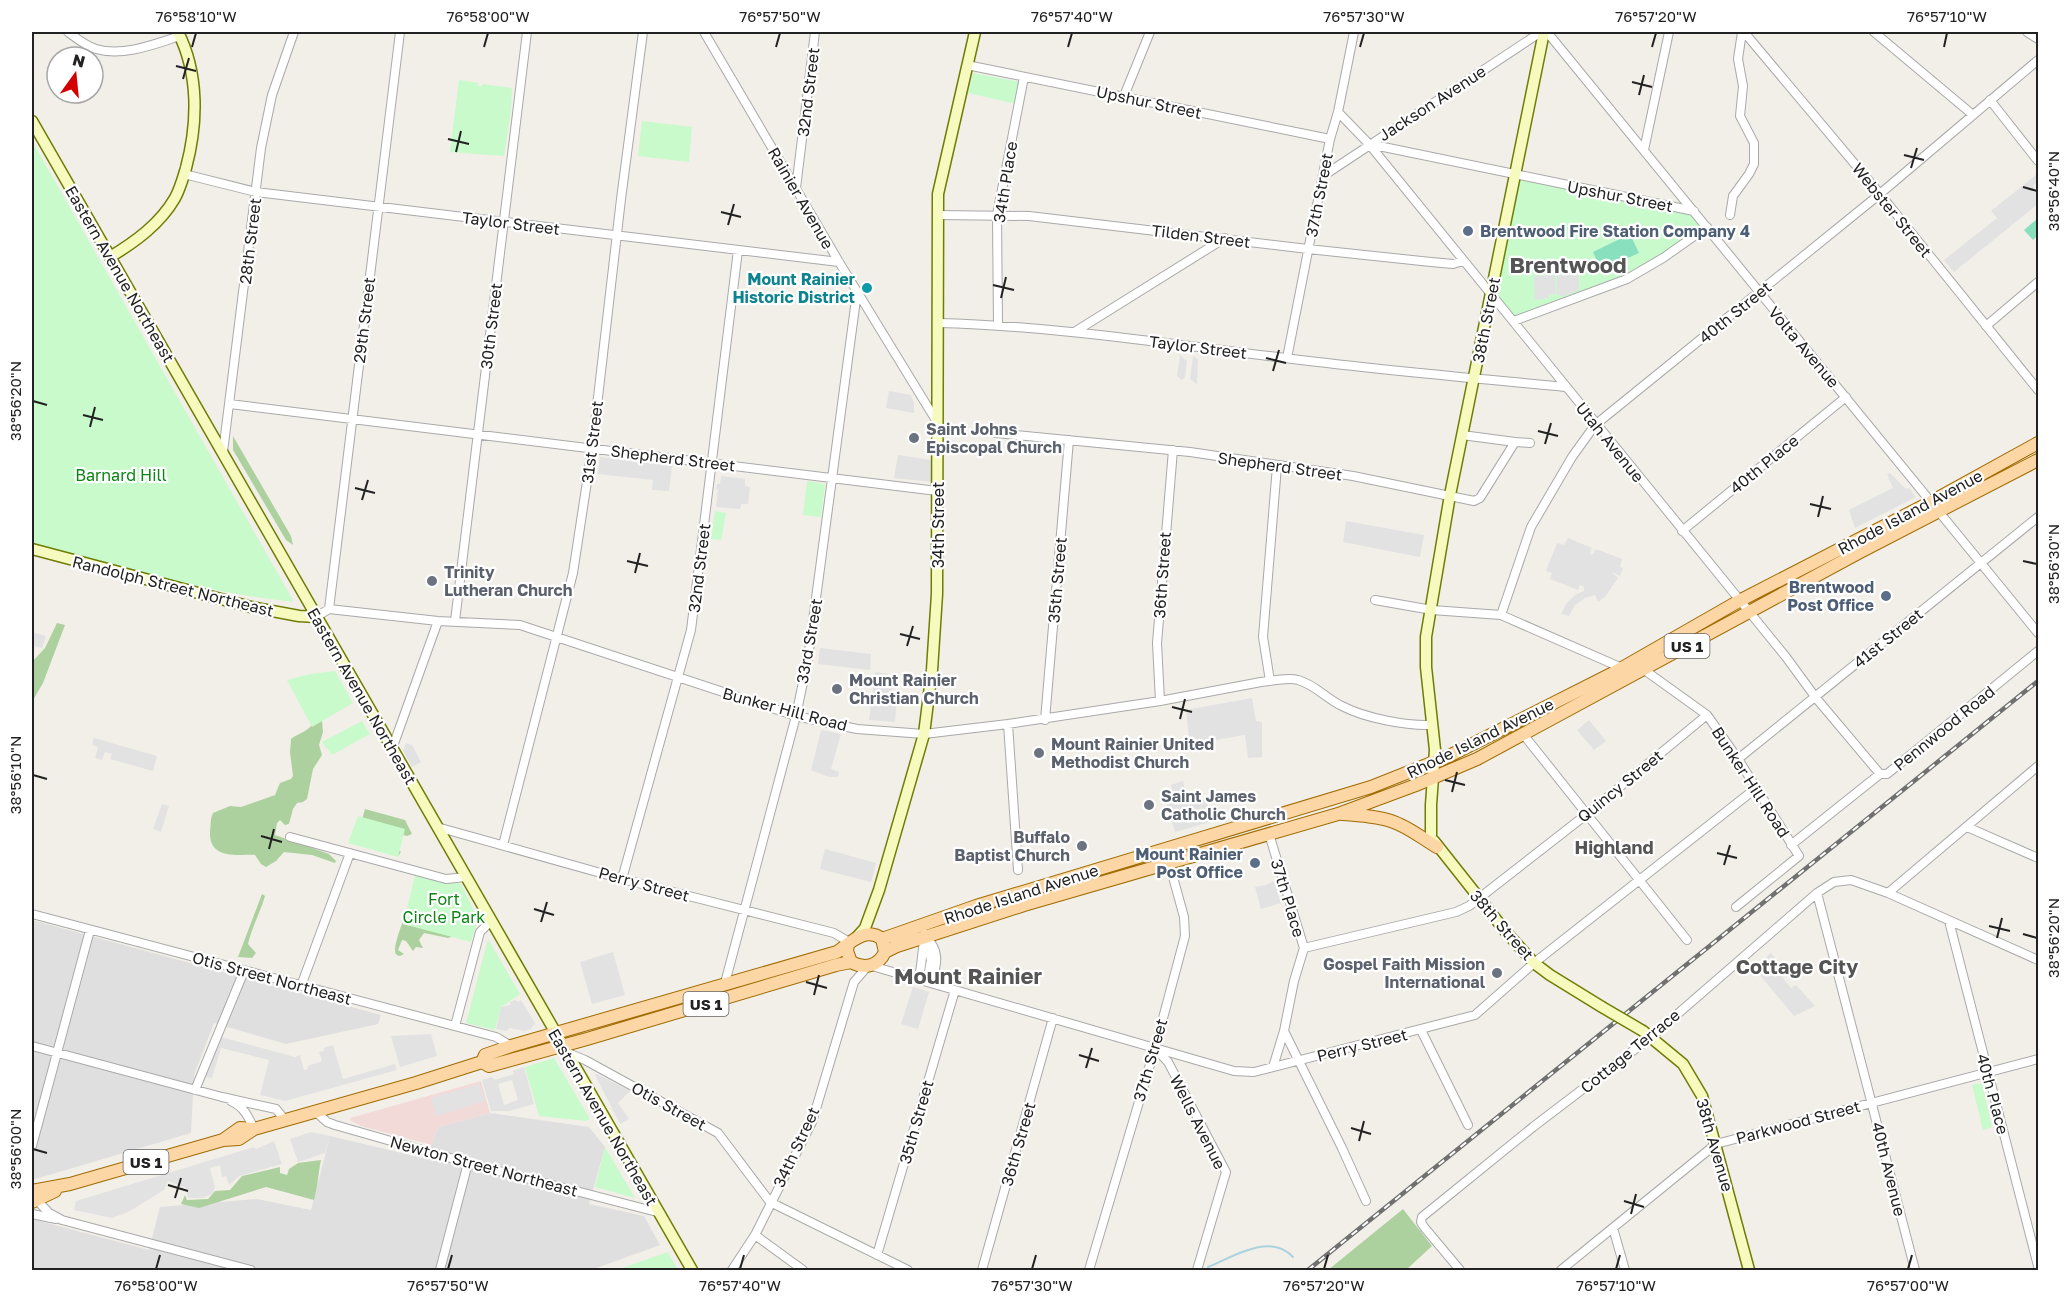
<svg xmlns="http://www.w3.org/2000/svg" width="2070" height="1302" font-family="'Golos Text',sans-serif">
	<rect width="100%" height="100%" fill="#f2efe9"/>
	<path fill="#e0dfdf" d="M32,920l349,95 -3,9 -92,20 -72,-21 -20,52 -3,58 -159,47z
		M490,1113l99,14 16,20 -16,57 55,12 16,29 -69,25h-559v-51l117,31 11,-43 97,-8 54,11 19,-74 97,23 7,-23 5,-9z"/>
	<path fill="#f2dad9" d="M481,1081l9,32 -51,14 -5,9 -2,9 -71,-19 -10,-5 -1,-3z"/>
	<path fill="#add19e" d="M233,436l58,100 2,9 -7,-5 -53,-90z
		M57,623l8,2 -22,58 -11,19v-40l13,-14z
		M322,720l1,12 -4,13 3,10 -9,14 -6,30 -4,3 -6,1 -4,6 -4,15 -4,1 -5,-5 -3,3 -2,12 54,19 7,7 -1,2 -23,-8 -28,-3 -8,9 -10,6 -5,-3 -6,-9c-17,-1 -46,5 -45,-23 1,-8 0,-12 3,-19l17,-7 11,1 34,-12 5,-12 11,-4 2,-3 -3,-24 1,-13c5,-4 9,-5 14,-8 8,-5 5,-7 17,-11z
		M365,809l40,11 7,14 -5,2 -16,-4 6,17 4,3 -3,4 -43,-12z
		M262,894l3,2c-5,17 -13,31 -17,48l8,9 -4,5 -14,-1z
		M405,917l49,19 -6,2 -24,-5 -5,7 4,8 -7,-1 -3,4 -7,-10 -4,-1 -4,10 6,4 -4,2c-1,0 -3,-1 -4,-2 -4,-5 6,-31 9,-37z
		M321,1160c-3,14 -3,26 -7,40l-48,-13 -67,21 -18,-4 4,-9 2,5 21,-1 7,-8 15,-1 12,-14 38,-9v6l7,2 2,-6 9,-6z
		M1403,1209l29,37 -26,24h-78z"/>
	<path fill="#c8facc" d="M973,73l48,9 -5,22 -48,-11z
		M459,80l19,3v3h4v-2l30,4 -1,21 -7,47 -54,-4z
		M642,121l50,6 -3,35 -51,-6z
		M32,141l262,461c-89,-9 -176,-35 -262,-59z
		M1516,175l178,36 13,16 -68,46 -125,48 -23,-27z
		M807,481l18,3 -4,33 -18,-2z
		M715,511l11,2 -5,27 -10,-1z
		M335,671l18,32 -41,24 -25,-47 23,-6z
		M362,721l8,13 -38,21 -10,-13z
		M358,816l47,13 -7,28 -50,-14z
		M415,876l46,8 17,35 -7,23 -68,-18z
		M488,939l32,55 -19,13 -6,23 -29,-7z
		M554,1058l36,61 -4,2 -47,-5 -14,-49z
		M1982,1083l10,44 -9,3 -11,-45z
		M605,1147l30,51 -40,-11z
		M668,1252l10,18h-62z"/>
	<path fill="#88e0be" d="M2038,218v17l-5,5 -9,-10z
		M1630,234l9,19 -38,17 -8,-18z"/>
	<path fill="#e2e2e2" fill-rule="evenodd" d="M2037,174l1,7 -5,5 5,6v12l-84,68 -10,-12 53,-42 -6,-7z
		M1579,274v16l-15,6 -7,-1v-20z
		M1555,275l1,19 -7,1v3l-14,2 -1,-24z
		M1180,355l7,6 -2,16 -3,3 -5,-4z
		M1193,356l5,3 -1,25 -7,-5z
		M889,391l22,4 3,8v10l-28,-5z
		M898,455l33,5 1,22 -38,-4z
		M600,457l72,9 -3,25 -17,-1 1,-10 -55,-6z
		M1890,473l16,16 3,-1 7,9 -61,31 -6,-18 44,-22 -6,-14z
		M721,476l24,3v7l5,1 -2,17h-7l-1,5 -24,-2 2,-17 -2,-1 1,-5h3z
		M1346,521l78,14 -4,22 -77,-15z
		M1568,538l24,10 -2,4 2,3 4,-6 26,10 -2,8 3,1 -3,8 -8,-4 6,6 -13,19 -7,5 -3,-7 -10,3 -10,7 -6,11 -8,-2 5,-10 9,-9 9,-4v-4l-4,-2 -2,5 -28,-11 2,-6 -6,-2 11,-28 7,2z
		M32,632l14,4 -4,12 -8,-2 -1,6z
		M820,648l51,6 -1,16 -52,-6z
		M875,672l13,2v9l4,1v9l5,1 -2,28 -26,-2z
		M1252,698l4,23 6,1v35l-14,1 -3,-23 -41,7 -3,6 -11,-1 -4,-37z
		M1589,720l17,21 -12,9 -17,-20z
		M821,730l20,4 -10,35 8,3 -1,5h-9l-18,-7z
		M94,738l63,18 -4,15 -43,-12 2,-5 -7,-2 -3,8 -7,-2 3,-11 -6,-2z
		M406,743l6,2 9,17 -9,5 -9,-16z
		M1183,781l6,22 18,-6 3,25 -35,10 -10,-33 9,-3 -3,-11z
		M162,804l7,2 -8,26 -8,-3z
		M825,849l51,14 -5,19 -51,-13z
		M1274,881l7,22 -20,6 -6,-22 11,-2z
		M613,952l12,43 -33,9 -12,-42z
		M1771,953l15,20 -4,4 9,11 5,-3 19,21 -21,10 -40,-48z
		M913,987l16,5 -11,37 -17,-5z
		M515,1000l3,2 3,-2 14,23 -4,6 -7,2 -14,-3 -4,3 -10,-2 5,-22 10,-2 -1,-3z
		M431,1034l6,22 -37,11 -9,-31z
		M221,1037l74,20 5,-2 4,15 4,-1 -1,-3 15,-5 -3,-9 5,-1v-3l9,-3 10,34 52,-15 2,6 -112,31 -25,-6 9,-35 -48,-12 -9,30 -6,-1 10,-31 3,1z
		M524,1067l10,37 -25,7h-18l-9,-31 10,-3 3,3 16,-5 3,-1 -1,-3zM512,1080l6,20 -14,5 -6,-21z
		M597,1074l33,17 -12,12 11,16 -9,5 -25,-49z
		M480,1084l5,17 -49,15 -5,-18z
		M311,1132l19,4 -5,17 -27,9 -8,-23z
		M274,1141l8,23 -43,12 -10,9 -3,-9 -4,1 -2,-12 -10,3 5,19 -3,7 -10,4h-14l-2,-10 -18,-7 -4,9 -36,22 -16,6 -38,-8 2,-9 178,-54 2,2z"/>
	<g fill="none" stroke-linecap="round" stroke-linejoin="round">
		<path stroke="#aad3df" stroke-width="2" d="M1208,1267c25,-10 62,-35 85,-10
			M929,1270h1"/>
		<g stroke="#a9a9a9" stroke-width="10">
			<path id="street" d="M68,32c8,6 18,14 28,17 27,8 59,-5 84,-13
				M704,32l135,230 98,160
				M1547,32l491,601
				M1744,32l136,162 158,196
				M1874,32l99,83
				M2027,32l11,7
				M967,65l363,74
				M1124,96l26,-64
				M1990,100l48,61
				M1338,112l31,32 417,513 30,41 64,76
				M1369,144l325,67
				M1644,150l25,-118
				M184,174l72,18 583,70
				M1323,176l218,-144
				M796,188l19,-156
				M938,215l91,1 279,33 123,13 22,2 10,-3
				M1730,215l3,-19 16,-22 5,-10v-21l-14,-27 3,-30 -5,-27 4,-27
				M1514,321l113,-42 36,-21 44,-31
				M938,323c117,3 232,21 347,35 94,12 187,20 280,29
				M998,325l-1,-110 27,-138
				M1986,326l52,-44
				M1076,331l149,-93
				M1287,358l43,-219 8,-27 16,-80
				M230,404l707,87
				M996,433l194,19 163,24 121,25 6,-3 35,-56 15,1
				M1462,435l53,7
				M223,452l38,-304 11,-53 22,-63
				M1682,531l164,-134
				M1375,600l57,10 69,5 121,53
				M329,609l71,-577
				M1501,615l30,-88 41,-70 23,-32 280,-227 163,-138
				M316,617l13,-8 109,12 82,4 276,91 61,13 67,5 84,-10 152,-23 101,-19c11,-1 27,-5 37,-2 16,4 29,19 44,26 23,12 64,20 90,19
				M455,621l72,-589
				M1643,669l64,46 31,44 61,97 -63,51
				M1270,681l-7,-44 14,-171
				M1160,701l-3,-58 16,-193
				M1045,720l24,-280
				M1008,724l10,146
				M1523,734l164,206
				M392,749l46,-128
				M1738,759l300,-242
				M437,827l185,52 212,54 15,9
				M1967,827l71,31
				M1269,834l35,114 -10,33 -10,50 58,117 24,53
				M290,837l156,42 20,-2
				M503,845l70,-272 19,-124 29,-250 22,-167
				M1791,845l89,-71h7l151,-123
				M622,879l69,-249 47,-380
				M1817,893l98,377
				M1888,893l150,-127
				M32,914l464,123 15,9
				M1949,921l89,345
				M925,934l6,26 -4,22
				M927,938c11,12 11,23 6,38
				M1304,948l152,-36 13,-6 118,-92 120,-99
				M872,966l362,105 20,1 221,-57 59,-52 221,-174
				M918,979c5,-14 3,-27 7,-41
				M725,983l71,-267 12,-58 49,-366
				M301,986l49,-133
				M455,1026l25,-94 11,-11
				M1421,1030l47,95
				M32,1046l190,51 54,12 9,11
				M1156,1049l12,13 58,110 -29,98
				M568,1053l17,7 133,73 52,69 138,68
				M1273,1067l11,-36
				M195,1090l49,-119
				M231,1101c13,6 17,15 23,28
				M315,1111l12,11 8,3 133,38 189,49
				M32,1146l58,-216
				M34,1197l15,16 13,7 189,50
				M32,1214l24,5
				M1613,1228l12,42
				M755,1235l48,35
				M877,1255l78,-265
				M440,1270l28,-107
				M732,1270l23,-35 57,-113 42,-140 13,-15
				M982,1270l71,-252
				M1089,1270l66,-222 30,-112 -1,-19 -19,-69
				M1460,1270l-36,-43 -3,-5 1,-5 111,-90 118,-90 166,-144 17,-11 17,-2 37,13 150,67
				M1561,1270l155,-126 322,-85"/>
		</g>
		<g stroke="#707d05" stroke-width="13">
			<path id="secondary" d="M32,121l660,1149
				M110,257c25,-15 50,-33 65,-59 5,-9 8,-20 11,-30 12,-45 13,-94 -8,-136
				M32,549l219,58 48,9 17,1
				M1431,835v-30l4,-55 -9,-83v-30l24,-142 94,-463
				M1434,841l72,91 28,31 16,12 52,32
				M856,938l9,-10 14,-38 45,-156 8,-64 5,-76 1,-400 37,-162
				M1643,1031l40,33 19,32 47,174"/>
		</g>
		<g stroke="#a06b00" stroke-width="14">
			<path id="primary" d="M1342,814c16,1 33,2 49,7 16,5 31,17 46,26
				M882,939l94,-33 395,-119 78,-31 166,-84 124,-71 192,-99 107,-59
				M885,952l12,-6 127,-41 314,-91 78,-29 61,-26 383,-207 178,-92
				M482,1062l7,4 98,-27 249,-74 15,-3
				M223,1140l17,-12 14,1 162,-46 66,-21 3,-7 26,-9 326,-94c13,-9 29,-26 45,-13l3,13c-7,15 -21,17 -34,10l-4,-11 1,-7
				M32,1191l38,-7 153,-44 16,-1 15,-10
				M32,1202l23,-11"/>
		</g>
		<use href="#street" stroke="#fff" stroke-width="8"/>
		<use href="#secondary" stroke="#f7fabf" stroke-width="10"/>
		<use href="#primary" stroke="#fcd6a4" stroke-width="12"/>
		<g stroke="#707070" stroke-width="4.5">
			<path id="rail" d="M1308,1270l730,-589"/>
		</g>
		<use href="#rail" stroke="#fff" stroke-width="2" stroke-dasharray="7" stroke-linecap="butt"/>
		<g stroke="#707d05" stroke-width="13" stroke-linecap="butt">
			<path id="secondary-bridge" d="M1602,1007l41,24"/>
		</g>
		<use href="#secondary-bridge" stroke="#f7fabf" stroke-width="10"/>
	</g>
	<path fill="none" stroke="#222" stroke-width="2" d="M192,47l4,-14M484,47l4,-14M776,47l4,-14M1068,47l4,-14M1360,47l4,-14M1652,47l4,-14M1944,47l3,-14M176,66l20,5M183,79l6,-21M1632,82l20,5M1639,95l5,-20M448,139l21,5M456,152l5,-21M1904,155l20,5M1911,168l6,-20M2023,187l14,4M721,212l20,5M728,225l6,-21M993,285l21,5M1001,298l5,-21M1266,358l20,5M1273,371l6,-21M33,401l14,4M83,415l20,5M90,427l5,-20M1538,431l20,5M1545,444l6,-21M355,488l20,5M362,500l6,-20M1810,504l21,5M1818,517l5,-21M627,561l21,5M2023,561l14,3M635,573l5,-20M900,634l20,5M907,646l6,-20M1172,707l20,5M1180,719l5,-20M33,775l14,4M1445,780l20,5M1452,792l5,-20M261,836l21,6M269,849l5,-20M1717,853l20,5M1724,865l6,-20M534,909l20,6M541,922l6,-20M1989,926l21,5M2023,934l14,4M1997,938l5,-20M806,982l21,6M814,995l5,-20M1079,1055l20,6M1086,1068l6,-20M1351,1128l20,6M1359,1141l5,-20M33,1149l14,4M168,1185l20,6M175,1198l6,-20M1624,1201l20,6M1631,1214l5,-20M156,1269l4,-14M448,1269l4,-14M740,1269l4,-14M1032,1269l4,-14M1324,1269l4,-14M1616,1269l4,-14M1908,1269l4,-14"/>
	<g fill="#5c6f8a" stroke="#fff" stroke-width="2">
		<circle cx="1468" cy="231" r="6"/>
		<circle cx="1886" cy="596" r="6"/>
		<circle cx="1255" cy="863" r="6"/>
	</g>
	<circle fill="#0f9aa8" stroke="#fff" stroke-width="2" cx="867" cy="288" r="6"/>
	<g fill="#6b7280" stroke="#fff" stroke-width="2">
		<circle cx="914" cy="438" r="6"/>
		<circle cx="432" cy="581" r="6"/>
		<circle cx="837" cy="689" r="6"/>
		<circle cx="1039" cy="753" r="6"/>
		<circle cx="1149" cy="805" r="6"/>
		<circle cx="1082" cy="846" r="6"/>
		<circle cx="1497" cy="973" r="6"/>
	</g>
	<g text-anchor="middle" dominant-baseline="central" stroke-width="4.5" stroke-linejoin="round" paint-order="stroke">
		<g fill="#fff" stroke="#646464" stroke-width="1.5">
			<rect x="1664.5" y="634" width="45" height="24" rx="4.5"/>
			<rect x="683.5" y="992" width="45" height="24" rx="4.5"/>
			<rect x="123.5" y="1150" width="45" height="24" rx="4.5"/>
		</g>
		<g font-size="15" font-weight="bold" fill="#222">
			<text x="1687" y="646">US 1</text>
			<text x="706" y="1004">US 1</text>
			<text x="146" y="1162">US 1</text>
		</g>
		<g font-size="16" fill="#222" stroke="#fff">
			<text transform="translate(808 92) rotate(-83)">32nd Street</text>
			<text transform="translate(1149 102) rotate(12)">Upshur Street</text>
			<text transform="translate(1432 103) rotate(-33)">Jackson Avenue</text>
			<text transform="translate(1005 182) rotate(-81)">34th Place</text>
			<text transform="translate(1319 195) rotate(-79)">37th Street</text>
			<text transform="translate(1620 196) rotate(11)">Upshur Street</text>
			<text transform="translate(801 198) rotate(60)">Rainier Avenue</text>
			<text transform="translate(1892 210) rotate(51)">Webster Street</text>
			<text transform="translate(511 223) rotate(7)">Taylor Street</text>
			<text transform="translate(1201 236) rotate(7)">Tilden Street</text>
			<text transform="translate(250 241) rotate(-83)">28th Street</text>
			<text transform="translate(120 274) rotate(60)">Eastern Avenue Northeast</text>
			<text transform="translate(1735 312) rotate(-39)">40th Street</text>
			<text transform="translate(364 320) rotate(-83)">29th Street</text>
			<text transform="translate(1486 320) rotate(-79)">38th Street</text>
			<text transform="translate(491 326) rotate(-83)">30th Street</text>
			<text transform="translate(1198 347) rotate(7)">Taylor Street</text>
			<text transform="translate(1804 347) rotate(50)">Volta Avenue</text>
			<text transform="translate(592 442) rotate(-83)">31st Street</text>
			<text transform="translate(1610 442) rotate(51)">Utah Avenue</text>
			<text transform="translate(673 458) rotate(7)">Shepherd Street</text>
			<text transform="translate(1764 464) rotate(-39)">40th Place</text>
			<text transform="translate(1280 466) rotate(8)">Shepherd Street</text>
			<text transform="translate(1910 512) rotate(-28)">Rhode Island Avenue</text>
			<text transform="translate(938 525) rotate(-90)">34th Street</text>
			<text transform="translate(699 568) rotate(-83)">32nd Street</text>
			<text transform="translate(1162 575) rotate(-86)">36th Street</text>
			<text transform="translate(1057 580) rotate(-85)">35th Street</text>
			<text transform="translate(173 586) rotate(14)">Randolph Street Northeast</text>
			<text transform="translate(1888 638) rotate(-39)">41st Street</text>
			<text transform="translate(809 641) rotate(-80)">33rd Street</text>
			<text transform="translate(362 696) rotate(60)">Eastern Avenue Northeast</text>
			<text transform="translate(785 709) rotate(15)">Bunker Hill Road</text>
			<text transform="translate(1944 728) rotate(-39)">Pennwood Road</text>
			<text transform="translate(1480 738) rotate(-26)">Rhode Island Avenue</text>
			<text transform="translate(1751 782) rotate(57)">Bunker Hill Road</text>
			<text transform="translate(1620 786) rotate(-39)">Quincy Street</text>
			<text transform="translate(644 884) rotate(15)">Perry Street</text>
			<text transform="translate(1021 894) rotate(-18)">Rhode Island Avenue</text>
			<text transform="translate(1288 898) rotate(73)">37th Place</text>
			<text transform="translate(1502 925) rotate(49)">38th Street</text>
			<text transform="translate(272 978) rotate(15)">Otis Street Northeast</text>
			<text transform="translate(1362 1045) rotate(-14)">Perry Street</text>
			<text transform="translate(1630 1051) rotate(-39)">Cottage Terrace</text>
			<text transform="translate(1150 1060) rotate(-74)">37th Street</text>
			<text transform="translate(1993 1094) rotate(75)">40th Place</text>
			<text transform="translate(669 1106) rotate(29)">Otis Street</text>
			<text transform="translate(603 1117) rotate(60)">Eastern Avenue Northeast</text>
			<text transform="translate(916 1122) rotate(-74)">35th Street</text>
			<text transform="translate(1198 1122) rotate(63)">Wells Avenue</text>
			<text transform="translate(1798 1122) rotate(-15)">Parkwood Street</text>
			<text transform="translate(1018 1144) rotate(-74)">36th Street</text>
			<text transform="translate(1715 1145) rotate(74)">38th Avenue</text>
			<text transform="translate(796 1147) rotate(-65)">34th Street</text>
			<text transform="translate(484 1166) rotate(15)">Newton Street Northeast</text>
			<text transform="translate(1889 1169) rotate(76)">40th Avenue</text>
		</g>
		<g font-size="16" font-weight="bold" fill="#4e5e75" stroke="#fff" text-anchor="end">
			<text x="1480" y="231" text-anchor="start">Brentwood Fire Station Company 4</text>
			<text x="1874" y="587">Brentwood<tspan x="1874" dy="18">Post Office</tspan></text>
			<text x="1243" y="854">Mount Rainier<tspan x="1243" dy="18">Post Office</tspan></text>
		</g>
		<g font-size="16" font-weight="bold" fill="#0d838f" stroke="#fff" text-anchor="end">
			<text x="855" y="279">Mount Rainier<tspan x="855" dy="18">Historic District</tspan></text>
		</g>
		<g font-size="16" font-weight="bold" fill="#5b616d" stroke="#fff" text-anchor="start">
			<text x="926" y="429">Saint Johns<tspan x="926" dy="18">Episcopal Church</tspan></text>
			<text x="444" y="572">Trinity<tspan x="444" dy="18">Lutheran Church</tspan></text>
			<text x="849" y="680">Mount Rainier<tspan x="849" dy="18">Christian Church</tspan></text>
			<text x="1051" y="744">Mount Rainier United<tspan x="1051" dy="18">Methodist Church</tspan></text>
			<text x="1161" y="796">Saint James<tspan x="1161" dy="18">Catholic Church</tspan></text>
			<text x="1070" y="837" text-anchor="end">Buffalo<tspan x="1070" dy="18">Baptist Church</tspan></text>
			<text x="1485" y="964" text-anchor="end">Gospel Faith Mission<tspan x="1485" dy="18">International</tspan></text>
		</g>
		<g font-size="16" fill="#0c8416" stroke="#fff">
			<text x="121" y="475">Barnard Hill</text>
			<text x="444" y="899">Fort<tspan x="444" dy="18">Circle Park</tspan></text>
		</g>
		<g font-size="18" font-weight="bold" fill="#555" stroke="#fff">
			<text x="1614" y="847">Highland</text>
		</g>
		<g font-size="20" font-weight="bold" fill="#555" stroke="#fff">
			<text x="1797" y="966">Cottage City</text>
		</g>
		<g font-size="22" font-weight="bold" fill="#555" stroke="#fff">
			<text x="1568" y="264">Brentwood</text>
			<text x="968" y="975">Mount Rainier</text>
		</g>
	</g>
	<rect width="2070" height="1302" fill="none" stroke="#ffffff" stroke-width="66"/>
	<g transform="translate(75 75) rotate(15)"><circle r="28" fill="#ffffff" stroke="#a7a7a7" stroke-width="1.5"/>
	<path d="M0-4.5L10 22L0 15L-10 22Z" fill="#d40000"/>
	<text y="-9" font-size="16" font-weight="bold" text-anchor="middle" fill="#222222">N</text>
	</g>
	<rect x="33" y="33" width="2004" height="1236" fill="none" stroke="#222" stroke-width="2"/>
	<g font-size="15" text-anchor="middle" fill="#222">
		<text x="196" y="22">76°58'10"W</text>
		<text x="488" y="22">76°58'00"W</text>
		<text x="780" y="22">76°57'50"W</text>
		<text x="1072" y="22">76°57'40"W</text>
		<text x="1364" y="22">76°57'30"W</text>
		<text x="1656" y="22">76°57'20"W</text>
		<text x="1947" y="22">76°57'10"W</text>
		<text transform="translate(2054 191) rotate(-90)" y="5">38°56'40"N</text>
		<text transform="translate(16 401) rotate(-90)" y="5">38°56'20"N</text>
		<text transform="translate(2054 564) rotate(-90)" y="5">38°56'30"N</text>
		<text transform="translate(16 775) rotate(-90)" y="5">38°56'10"N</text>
		<text transform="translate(2054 938) rotate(-90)" y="5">38°56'20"N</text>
		<text transform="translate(16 1149) rotate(-90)" y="5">38°56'00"N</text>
		<text x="156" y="1291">76°58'00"W</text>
		<text x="448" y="1291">76°57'50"W</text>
		<text x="740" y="1291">76°57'40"W</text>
		<text x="1032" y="1291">76°57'30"W</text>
		<text x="1324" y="1291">76°57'20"W</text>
		<text x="1616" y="1291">76°57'10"W</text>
		<text x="1908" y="1291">76°57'00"W</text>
	</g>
</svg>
